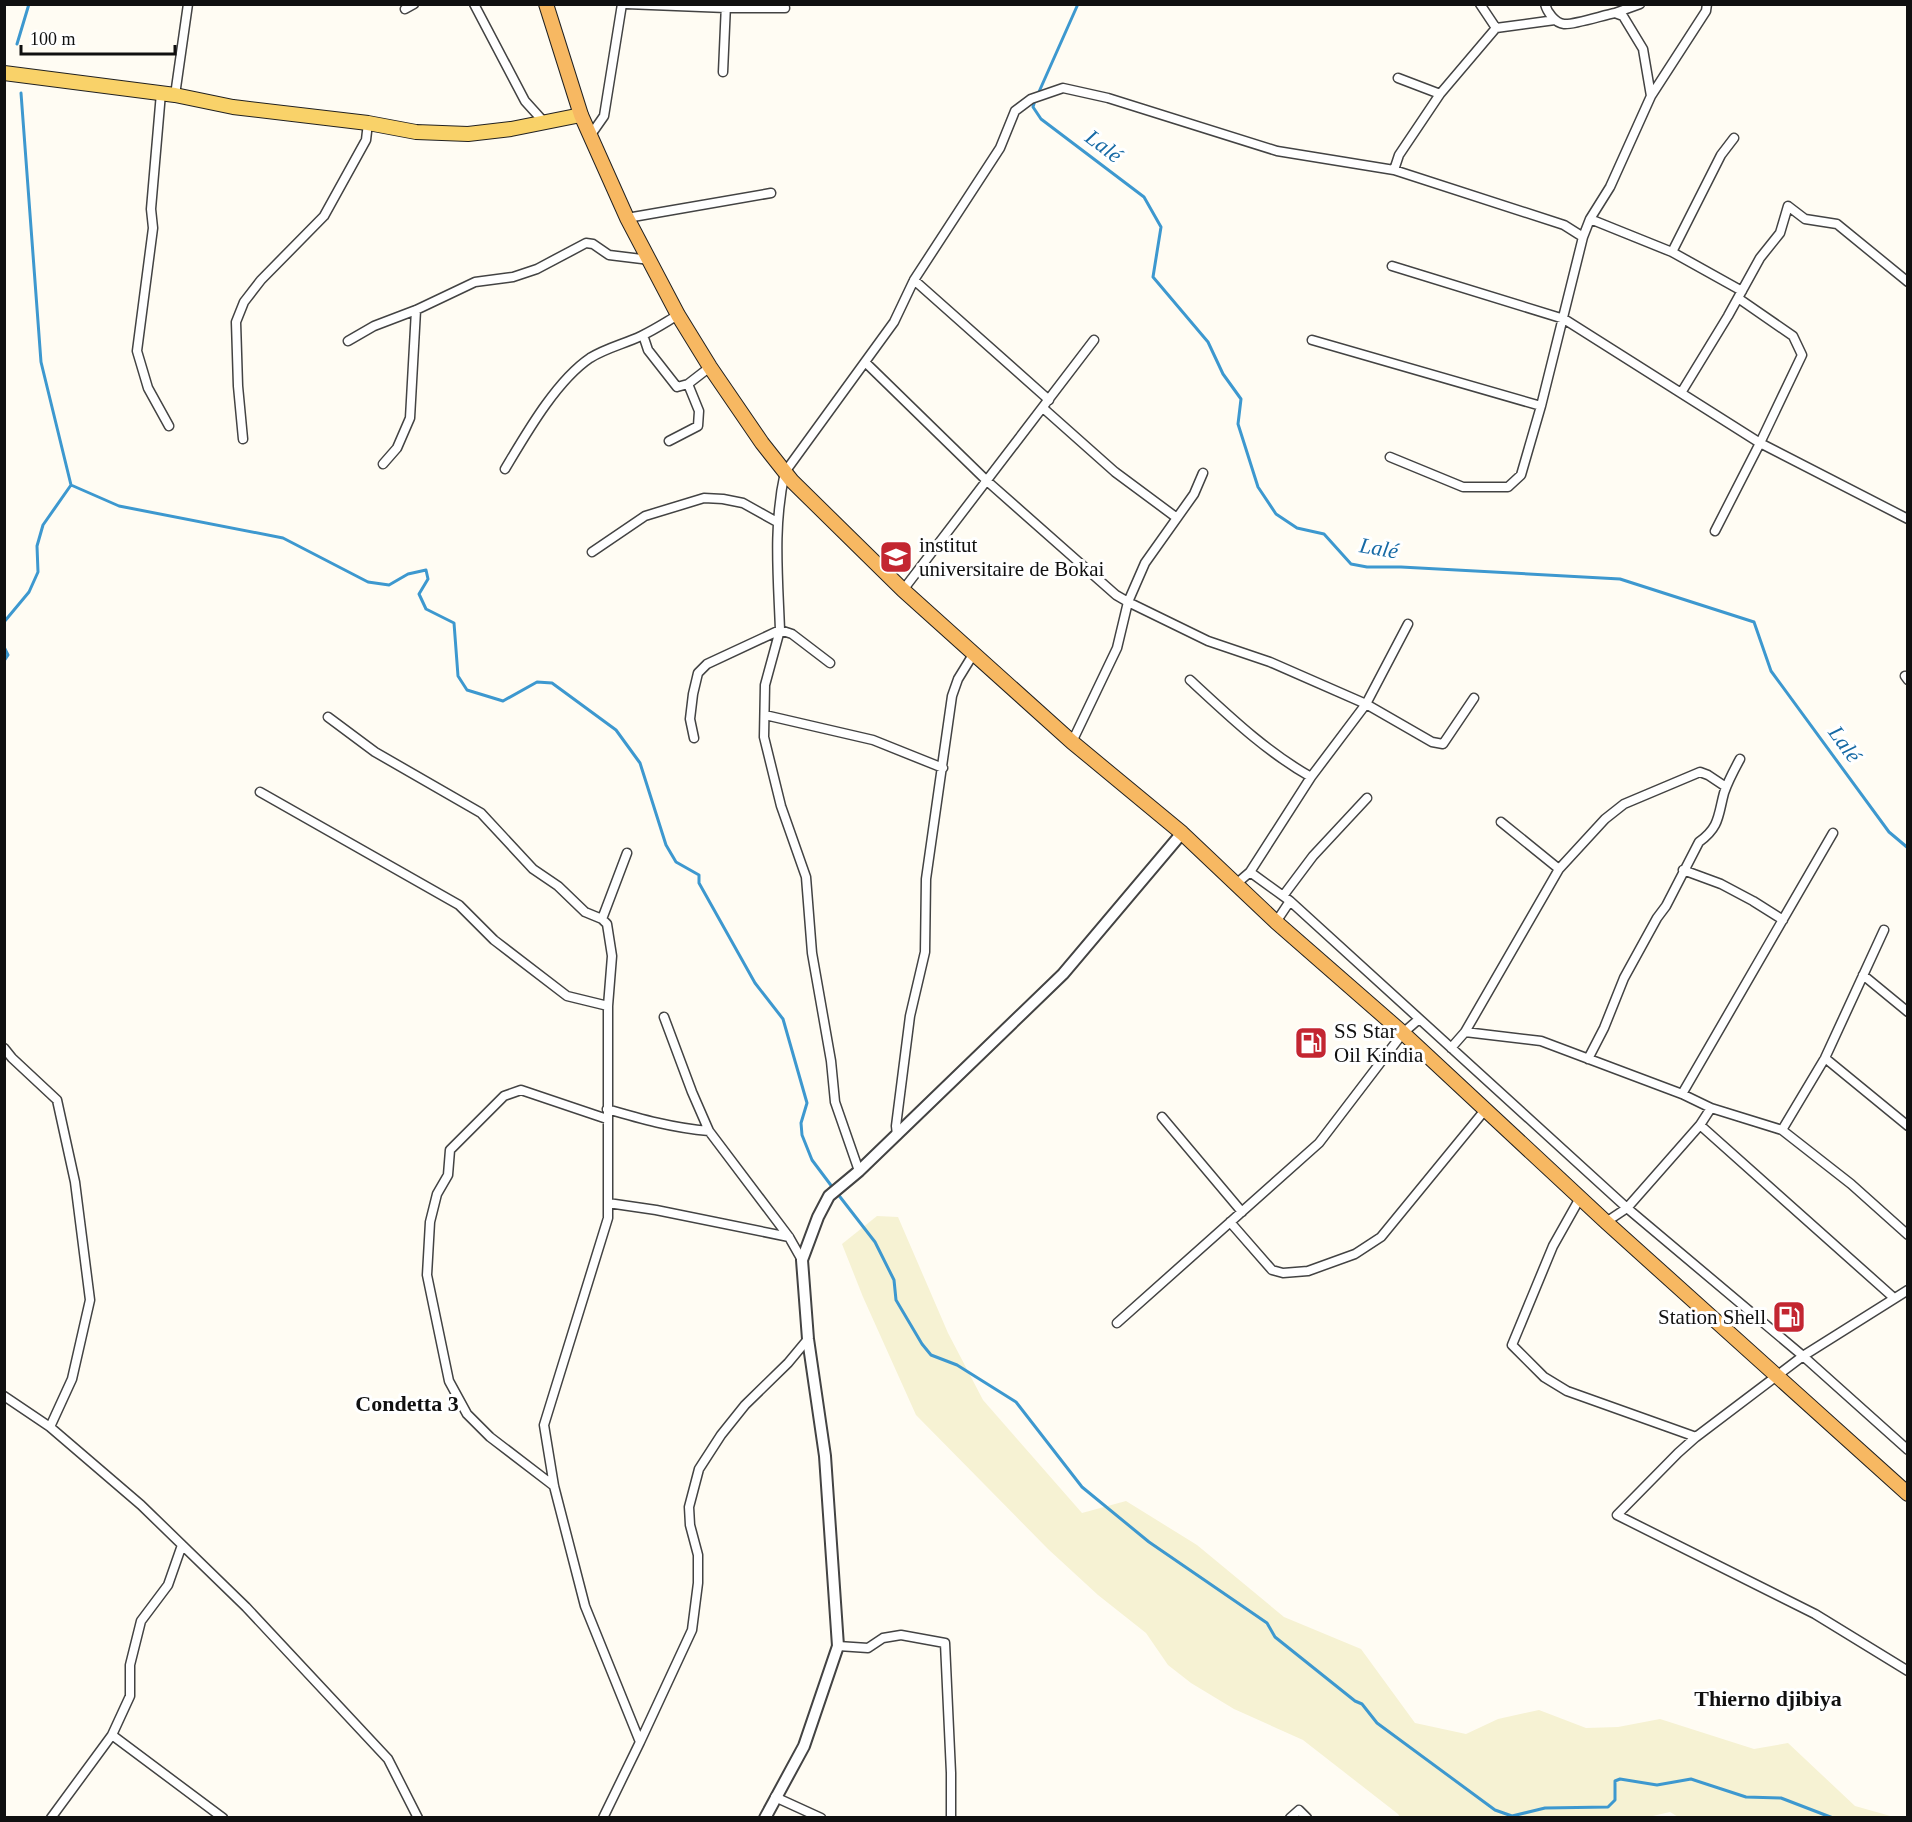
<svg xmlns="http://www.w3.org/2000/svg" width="1912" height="1822" font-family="'Times New Roman',serif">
	<rect width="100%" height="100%" fill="#fffcf3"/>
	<path fill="#f6f2d3" d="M877,1216l21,1 50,116 35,67 99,113 44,-12 71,44 87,72 77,32 54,74 51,11 32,-15 41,-9 47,18 32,-1 42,-8 94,30 34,-6 67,63 39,11 -214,1 -10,-6 -26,6 -244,-1 -2,-3 -95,-74 -69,-31 -43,-26 -23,-18 -22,-32 -48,-38 -50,-46 -132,-134 -53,-118 -21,-53z"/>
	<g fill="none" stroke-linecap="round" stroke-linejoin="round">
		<path stroke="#3d98cf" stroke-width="3" d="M17,44l12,-40
			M1038,94l40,-90
			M1035,100l-2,7 8,12 103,78 17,30 -8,50 55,65 15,32 18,25 -3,25 20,63 18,27 21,14 27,6 27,30 16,3h34l219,12 134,43 17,49 118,161 19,16
			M71,485l48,21 164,32 85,44 21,3 19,-11 18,-4 2,9 -9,15 7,15 28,14 4,53 9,14 36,11 34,-19 15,1 64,47 24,33 26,82 10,17 23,13v8l56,100 28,36 24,84 -6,20 1,12 10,25 21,28
			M4,622l25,-30 9,-20 -1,-26 6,-21 28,-40 -30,-123 -20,-269
			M4,647l4,8 -4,6
			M837,1193l38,49 19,38 2,20 26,44 9,11 26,10 59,37 66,85 67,55 118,81 8,14 80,64 7,3 15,19 118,87 17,6 33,-8 63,-1 7,-7v-19l5,-2 37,6 34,-6 55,18 35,1 52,20"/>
		<g stroke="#434343" stroke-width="11">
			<path id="minor" d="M474,4l51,97 19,21
				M626,4l100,4h59
				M1480,4l16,24
				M1545,4c2,8 10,19 19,20 10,1 40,-9 51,-11l8,3 20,33 8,47 -41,91 -20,32 -7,18
				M405,9l9,-5
				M1615,13l25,-9
				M723,72l3,-68
				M1398,78l42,16
				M161,93l-10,116 2,19 -16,123 11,37 21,38
				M175,95l13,-91
				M1651,96l55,-85 1,-7
				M590,136l14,-20 18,-112
				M1394,170l5,-15 41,-61 56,-66 59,-8
				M627,218l144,-25
				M1590,219l82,33 70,39
				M1672,252l49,-97 13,-17
				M1392,266l172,53 196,124 148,76
				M914,280l135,120
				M643,335l5,15 29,37 11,-3 22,-17
				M1312,340l229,66
				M348,341l26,-15 42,-16 59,-28 38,-5 24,-8 49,-26 7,1 16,11 41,5
				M865,362l122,119 129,114 12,7 80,39 62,21 96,42 66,38 11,2 31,-46
				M1681,393l47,-77 32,-58 20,-25 8,-27 17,13 32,5 71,58
				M1043,408l72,64 62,46
				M243,439l-5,-53 -2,-64 8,-20 17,-22 63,-64 42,-76 2,-17
				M669,441l29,-15 1,-15 -11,-27
				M383,464l14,-16 13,-30 6,-108
				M505,469c21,-35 51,-88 85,-111 16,-10 34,-14 51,-22 13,-6 25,-14 37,-21
				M1715,531l45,-88 42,-88 -9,-19 -55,-38
				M592,552l53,-36 59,-18 19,1 20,4 34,19
				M903,590l191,-250
				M830,663l-38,-29 -12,-4 -15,55 -1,52 17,69 25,71 6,76 19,108 4,41 24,69
				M1905,676l3,4
				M1190,680c38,35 75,71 121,97
				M765,715l108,25 70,28
				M328,717l47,35 106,61 52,56 25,17 27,26 17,7 5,5 5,32 -4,50v212l-64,207 10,61 31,120 55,136 -37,76
				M694,738l-4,-19 3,-25 5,-21 9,-9 73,-34c-2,-54 -7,-105 5,-158l109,-150 20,-42 86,-132 15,-37 16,-12 32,-11 45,10 169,53 117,19 170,55 19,12 -42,169 -20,69 -13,12h-45l-73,-30
				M1072,742l45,-94 11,-46 17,-39 49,-69 9,-21
				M260,792l199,113 35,35 73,56 41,10
				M1501,822l58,47
				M1683,870l38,14 32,17 30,19
				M1250,872l40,29 337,307 176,148 105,94
				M1235,885l15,-13 61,-95 55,-73 42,-80
				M1283,896l30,-40 54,-58
				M602,919l25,-66
				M1276,922l14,-21
				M1863,975l45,37
				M664,1017l28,75 17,39
				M1465,1032l94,-163 46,-50 19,-15 76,-32 8,3 18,12
				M4,1048l8,10 45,42 18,82 15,118 -18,79 -22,48
				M1451,1048l14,-16 76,9 141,53 29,14 71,22 69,54 57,51
				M1825,1058l83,68
				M1588,1059l16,-31 20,-50 33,-60 9,-12 33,-64c21,-15 19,-27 25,-49 4,-12 10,-23 16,-34
				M1682,1094l151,-261
				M607,1109c34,10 66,19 102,22l80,106 13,23
				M1162,1117l80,95
				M1700,1125l194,173
				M1782,1130l43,-72 59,-128
				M897,1135l-1,-9 14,-110 15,-64 1,-73 26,-183 6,-17 16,-26
				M1580,1198l-27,48 -41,99 32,32 23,14 129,46
				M608,1203l48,7 133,27
				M1230,1222l42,48 11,3 25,-2 47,-17 26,-17 104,-127
				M1606,1222l21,-14 73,-83 11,-17
				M1908,1290l-105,66 -107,81 -18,16 -61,62 198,99 93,57
				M1117,1323l202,-180 84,-110 16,-14
				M4,1396l46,31 91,78 105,102 142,152 30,59
				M554,1486l-64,-49 -23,-23 -18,-33 -22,-106 3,-53 7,-28 11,-19 2,-25 54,-54 17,-6 86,29
				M838,1646l30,2 15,-10 18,-3 44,8 6,130v45
				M112,1735l111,83
				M640,1742l52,-112 6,-47v-28l-8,-30 -1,-18 10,-38 22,-34 24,-30 43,-42 20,-24
				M775,1797l46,21
				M51,1818l61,-83 18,-39v-31l11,-44 27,-36 14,-40
				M1290,1818l9,-8 8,8"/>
		</g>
		<g stroke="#434343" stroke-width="14">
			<path id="tertiary" d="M765,1818l39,-72 34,-100 -13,-190 -17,-117 -6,-79 16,-43 11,-21 30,-25 204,-197 119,-141"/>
		</g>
		<g stroke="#212121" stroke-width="16">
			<path id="primary" d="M4,73l171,22 58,12 135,16 48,9 52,2 43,-5 70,-14"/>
		</g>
		<g stroke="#212121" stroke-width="16">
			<path id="trunk" d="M546,4l35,111 46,103 51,97 32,52 52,76 30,38 111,109 169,152 110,91 94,89 127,111 203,189 302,272"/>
		</g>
		<use href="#minor" stroke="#fff" stroke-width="8"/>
		<use href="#tertiary" stroke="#fff" stroke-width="10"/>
		<use href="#primary" stroke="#f9d269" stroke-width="14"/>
		<use href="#trunk" stroke="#f7b862" stroke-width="14"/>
	</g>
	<defs>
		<g id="university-square" transform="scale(1.725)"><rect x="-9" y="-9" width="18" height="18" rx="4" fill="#c32631" stroke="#fff"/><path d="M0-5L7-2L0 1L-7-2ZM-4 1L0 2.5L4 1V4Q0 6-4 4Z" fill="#fff"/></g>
		<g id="fuel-square" transform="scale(1.725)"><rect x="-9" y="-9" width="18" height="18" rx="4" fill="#c32631" stroke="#fff"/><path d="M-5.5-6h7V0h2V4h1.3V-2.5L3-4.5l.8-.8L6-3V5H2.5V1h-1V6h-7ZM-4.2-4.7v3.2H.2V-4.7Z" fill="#fff"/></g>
	</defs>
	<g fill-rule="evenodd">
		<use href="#university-square" x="896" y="557"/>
		<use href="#fuel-square" x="1311" y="1043"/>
		<use href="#fuel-square" x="1789" y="1317"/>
	</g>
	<g text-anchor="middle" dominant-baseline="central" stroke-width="6" stroke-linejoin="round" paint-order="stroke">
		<g font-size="21" fill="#101010" stroke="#fff" text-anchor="start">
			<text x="919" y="545">institut<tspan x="919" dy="24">universitaire de Bokai</tspan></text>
			<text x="1334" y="1031">SS Star<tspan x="1334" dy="24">Oil Kindia</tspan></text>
			<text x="1766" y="1317" text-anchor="end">Station Shell</text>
		</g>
		<g font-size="22" font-style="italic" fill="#176aa5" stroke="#fff">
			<text transform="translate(1104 146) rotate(37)">Lalé</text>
			<text transform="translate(1379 548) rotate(10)">Lalé</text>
			<text transform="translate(1845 744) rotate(54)">Lalé</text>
		</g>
		<g font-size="22" font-weight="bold" fill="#101010" stroke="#fff">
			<text x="407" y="1403">Сondetta 3</text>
			<text x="1768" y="1698">Thierno djibiya</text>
		</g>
	</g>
	<rect width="1912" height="1822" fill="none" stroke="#101010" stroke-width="12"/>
	<path d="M21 45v9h154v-9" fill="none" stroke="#101010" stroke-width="3"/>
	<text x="30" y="45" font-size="18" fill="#101010" stroke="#ffffff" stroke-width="4.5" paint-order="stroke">100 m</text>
</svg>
